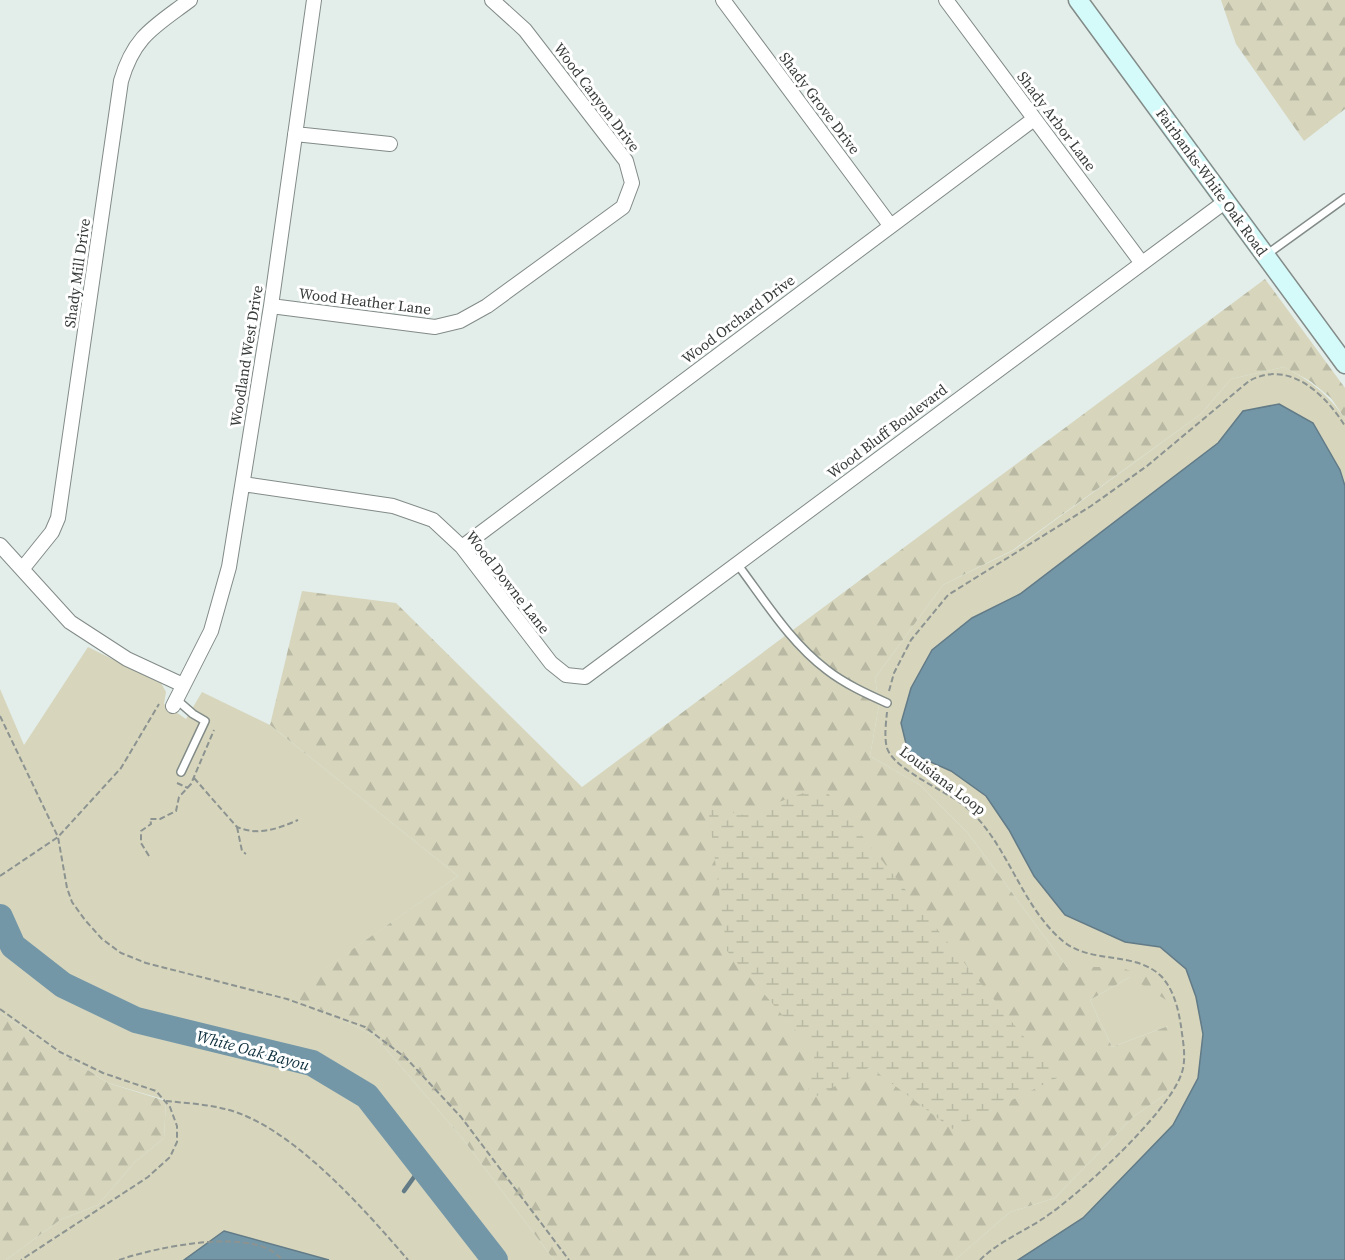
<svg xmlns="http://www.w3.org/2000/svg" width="1345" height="1260" font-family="'Source Serif 4',serif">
	<defs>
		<pattern id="forest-firs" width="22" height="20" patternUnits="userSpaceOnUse" patternTransform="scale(1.5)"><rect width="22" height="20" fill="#d7d6bd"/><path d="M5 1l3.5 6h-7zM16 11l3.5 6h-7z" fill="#b9b9a3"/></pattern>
		<pattern id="wetland-marsh" width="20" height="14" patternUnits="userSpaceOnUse" patternTransform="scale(1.5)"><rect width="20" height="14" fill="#d7d6bd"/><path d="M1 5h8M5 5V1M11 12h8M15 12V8" fill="none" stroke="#b9b9a3"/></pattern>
	</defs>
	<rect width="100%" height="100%" fill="#e3ede9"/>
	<path fill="#d7d6bd" d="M1284,367c27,14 44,27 61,52v841h-390l55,-48 45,-14 78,-81 33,-23 2,-68 -56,21 -22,-47 40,-23 -11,-10h-52l-100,-135 -47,-47 -50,-29 9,-51 -4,-27 68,-93 71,-35 187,-136 30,-35z
		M88,647l73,36 5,9 -2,12 22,15 16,-27 68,33 188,151 -169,118 86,42 87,102 92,122h-548l54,-40 38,-15 37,-43 29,-24 2,-38 -58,-17 -108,-70v-324l24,56z"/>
	<path fill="url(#forest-firs)" d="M1221,0h124v109l-41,32 -68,-97z
		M1265,279l80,109v31l-14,-21 -21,-17 -26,-14 -53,12 -30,35 -188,136 -70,35 -68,93 4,27 -9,51 50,29 47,47 100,135h52l35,12 12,21 -36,-23 -40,23 22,47 56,-21 9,31 -11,37 -33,23 -78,81 -45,14 -55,48h-401l-92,-122 -87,-102 -87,-42 170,-118 -188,-151 32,-134 94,12 186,184z
		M0,1013l108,70 58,18 -2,37 -29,24 -37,43 -38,15 -54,40h-6z"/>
	<path fill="url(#wetland-marsh)" d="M822,786l235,292 -105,51 -82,-62 -64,35 9,-49 -88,-102 -19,-144 36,8z"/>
	<path fill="#7497a8" stroke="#627b87" stroke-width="1.5" d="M1279,404l34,19 27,47 5,16v774h-327l65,-42 90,-93 25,-47 5,-44 -7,-37 -10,-28 -26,-22 -35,-5 -60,-27 -31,-39 -25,-46 -23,-34 -35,-25 -43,-19 -7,-29 10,-35 21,-38 40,-32 48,-24 198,-151 25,-32z
		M224,1231l105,29h-145z"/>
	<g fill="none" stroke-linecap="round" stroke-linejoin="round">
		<path stroke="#627b87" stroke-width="4.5" d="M404,1191l18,-25"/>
		<path stroke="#7497a8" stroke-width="26" d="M0,917l13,29 50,39 73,35 176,43 55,33 128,164"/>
		<g stroke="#828b87" stroke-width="10">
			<path id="lane" d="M1266,255l79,-57
				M738,565c27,36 52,77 89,105 18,14 40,24 60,33
				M177,700l16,14 12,7 -24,51"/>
		</g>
		<g stroke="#828b87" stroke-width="16">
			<path id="street" d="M723,0l167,225
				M946,0l195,262
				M295,134l95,10
				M271,306l164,21 25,-6 27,-15 136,-99 9,-24 -6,-22 -101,-131 -33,-30
				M243,484l150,22 40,14 29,27 89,116 15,12 19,2 641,-476
				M0,545l70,77 57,37 56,26
				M462,547l572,-428
				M23,568l29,-36 6,-14 63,-437c13,-45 33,-54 69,-81
				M173,706l38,-75 18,-64 42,-261 43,-306"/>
		</g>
		<g stroke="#828b87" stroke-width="21">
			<path id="secondary" d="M1078,0l267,364"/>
		</g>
		<path stroke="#8c9390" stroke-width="2" stroke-dasharray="6 3" stroke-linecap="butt" d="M889,691l5,-18 17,-33 37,-45 143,-89 56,-40 102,-85c40,-22 76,13 96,45
			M887,712c-1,11 -3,25 0,36 7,22 60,43 79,59 43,37 54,99 98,135 28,22 71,9 97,34 13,14 17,32 20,50 2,16 6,34 0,49 -14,39 -101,119 -137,143 -21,14 -46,24 -64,42
			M0,716l58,121 9,51 5,14 13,18 17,19 19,14 25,10 141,36 78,28 41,31 55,59 108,143
			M194,778l43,49c22,9 40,2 61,-7
			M177,783l11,5
			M237,827l5,24 4,3
			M149,856l-8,-13v-12l10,-7 -1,-5h10l16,-8 3,-14 12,-13 23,-54
			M0,876l58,-39 63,-69 38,-64
			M0,1009l60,43 43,21 53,18 14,16 7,19v16l-7,15 -22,20 -127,83
			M166,1101c19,2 40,3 59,8 65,15 141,102 183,151
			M119,1260c34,-12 138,-35 163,0"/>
		<use href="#lane" stroke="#fff" stroke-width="7"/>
		<use href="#street" stroke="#fff" stroke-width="14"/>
		<use href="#secondary" stroke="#d4fafa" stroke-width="18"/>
	</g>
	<g text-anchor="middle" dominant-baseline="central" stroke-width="6" stroke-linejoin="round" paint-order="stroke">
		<g font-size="15" fill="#373b39" stroke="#fff">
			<text transform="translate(597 97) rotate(53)">Wood Canyon Drive</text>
			<text transform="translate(820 103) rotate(53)">Shady Grove Drive</text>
			<text transform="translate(1057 121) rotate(53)">Shady Arbor Lane</text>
			<text transform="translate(1212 182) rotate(54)">Fairbanks-White Oak Road</text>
			<text transform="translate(77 273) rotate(-82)">Shady Mill Drive</text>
			<text transform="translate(365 301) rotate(7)">Wood Heather Lane</text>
			<text transform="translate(738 319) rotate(-37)">Wood Orchard Drive</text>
			<text transform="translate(246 356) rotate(-81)">Woodland West Drive</text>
			<text transform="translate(887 431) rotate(-37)">Wood Bluff Boulevard</text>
			<text transform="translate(508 582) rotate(52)">Wood Downe Lane</text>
			<text transform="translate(943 780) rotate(37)">Louisiana Loop</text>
		</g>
		<g font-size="16" font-style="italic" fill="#0b2d3b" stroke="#fff">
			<text transform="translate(253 1050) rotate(15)">White Oak Bayou</text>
		</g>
	</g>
</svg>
